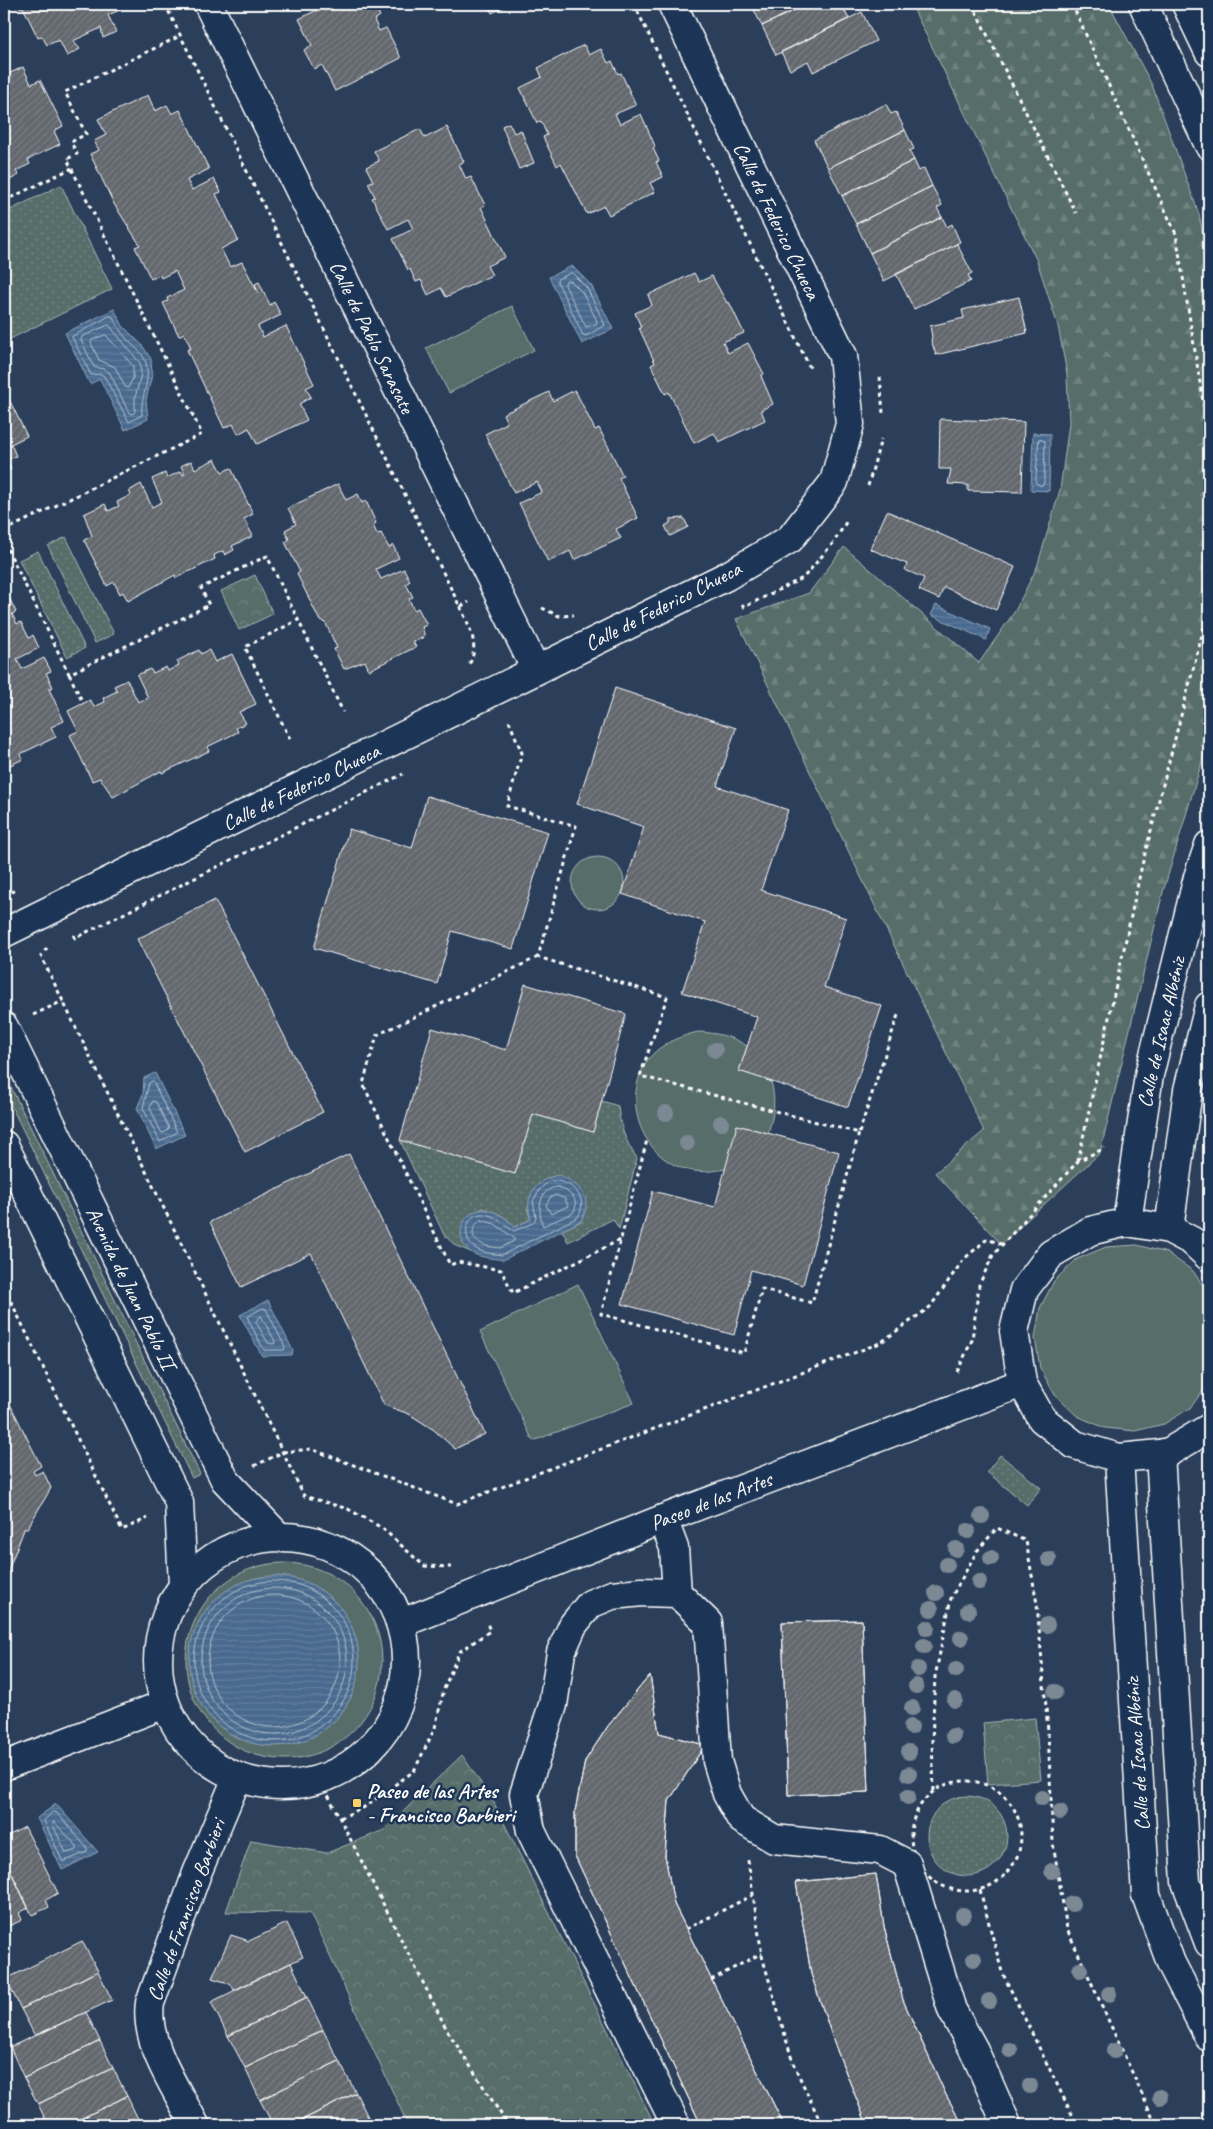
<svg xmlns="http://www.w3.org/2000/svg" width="1213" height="2129" font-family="Caveat,sans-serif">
	<defs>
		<pattern id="grass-dots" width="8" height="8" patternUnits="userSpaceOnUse" patternTransform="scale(1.25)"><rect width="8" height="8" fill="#576d69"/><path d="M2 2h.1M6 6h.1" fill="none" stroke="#708380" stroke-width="1.8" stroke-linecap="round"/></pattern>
		<pattern id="forest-firs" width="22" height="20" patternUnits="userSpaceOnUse" patternTransform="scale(1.25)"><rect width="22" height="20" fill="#576d69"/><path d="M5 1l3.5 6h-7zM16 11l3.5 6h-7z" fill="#708380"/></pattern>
		<pattern id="park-crowns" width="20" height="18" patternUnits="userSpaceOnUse" patternTransform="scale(1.25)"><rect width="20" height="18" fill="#576d69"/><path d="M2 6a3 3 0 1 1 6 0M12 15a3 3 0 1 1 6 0" fill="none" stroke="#708380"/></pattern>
		<pattern id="water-rules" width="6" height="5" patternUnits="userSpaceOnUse" patternTransform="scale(1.25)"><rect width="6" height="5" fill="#48698e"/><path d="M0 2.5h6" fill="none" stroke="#63809f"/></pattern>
		<pattern id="building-hatch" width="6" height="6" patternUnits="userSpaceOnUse" patternTransform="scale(1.25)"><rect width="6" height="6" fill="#62676d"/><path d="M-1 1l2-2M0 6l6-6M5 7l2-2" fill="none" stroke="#7a7e83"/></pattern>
	</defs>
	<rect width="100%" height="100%" fill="#2b3f5b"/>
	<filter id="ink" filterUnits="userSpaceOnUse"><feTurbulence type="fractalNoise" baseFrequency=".02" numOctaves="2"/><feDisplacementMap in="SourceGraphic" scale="10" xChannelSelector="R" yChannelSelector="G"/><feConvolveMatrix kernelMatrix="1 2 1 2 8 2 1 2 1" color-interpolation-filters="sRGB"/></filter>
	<g filter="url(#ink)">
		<path fill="url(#grass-dots)" stroke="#abb6b4" d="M61,185l51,104 -108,53v-129z
			M66,537l48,97 -19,9 -47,-97z
			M38,551l47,97 -18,9 -48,-97z
			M4,1073l196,401 -8,4 -188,-387z
			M602,1101l16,5c2,20 7,35 19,52l-18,71 -6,-10 -45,23 -6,-12 20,-9 -55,-12 4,10 -16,8c-10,-11 -19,-15 -33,-19l-19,34 8,10 -15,-6 -12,-11 -44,-95 115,34 18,-60 60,18z
			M1000,1455l41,33 -14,17 -40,-33z
			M927 1836a40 40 0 1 1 80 0a40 40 0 1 1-80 0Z"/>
		<path fill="url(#forest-firs)" stroke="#abb6b4" d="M911,4h198l43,81 47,129 10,52v472l-46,154 -63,261 -99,91 -66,-71 49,-42 -248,-512 73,-26 35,-46 135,116 36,-52 22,-44 23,-77 9,-67 -2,-49 -9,-48 -21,-65z"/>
		<path fill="url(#park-crowns)" stroke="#abb6b4" d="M255,575l18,39 -34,16 -18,-39z
			M1035,1718l6,62 -53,4 -5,-61z
			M462,1755l31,46 162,324h-247l-98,-212 -84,-1 25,-72 76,13 57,-23z"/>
		<path fill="#576d69" stroke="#abb6b4" d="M512,306l22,44 -85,43 -23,-45z
			M572 883a26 26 0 1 1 52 0a26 26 0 1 1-52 0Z
			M698,1032c19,1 33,4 49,14l-8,25 32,10c5,20 3,33 -3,52l-31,-8 -11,44c-13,2 -26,4 -38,1 -43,-11 -65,-62 -45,-102 10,-21 33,-31 55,-36z
			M1137,1245l30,8 26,18 16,23v89l-19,25 -26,16 -29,7 -30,-3 -28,-12 -22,-21 -15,-27 -5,-30 5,-30 14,-27 23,-22 29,-12z
			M578,1284l56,119 -101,38 -53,-109z
			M186 1661a98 98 0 1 1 196 0a98 98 0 1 1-196 0Z"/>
		<path fill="url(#water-rules)" stroke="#91a5bb" d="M572,266l19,19 22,44 -31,15 -33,-67z
			M114,309l9,17 19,19 9,14 1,16 -6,25 2,19 -23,11 -25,-51 -10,5 -25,-51z
			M1033,433l17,1 -1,57 -18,-1z
			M936,605l54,24 -4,11 -55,-25z
			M155,1073l30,62 -29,14 -19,-41 6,-14 1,-16z
			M559,1175c21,9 35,23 22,46l-78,39c-10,-2 -22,-2 -31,-7 -28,-18 1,-70 43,-26l16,-8c-8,-22 5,-41 28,-44z
			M268,1300l25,51 -1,4 -30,1 -22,-41z
			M189 1661a85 85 0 1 1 170 0a85 85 0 1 1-170 0Z
			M56,1804l42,48 -36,18 -25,-52z"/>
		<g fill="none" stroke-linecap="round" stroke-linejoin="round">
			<path stroke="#b6c3d2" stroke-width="1" d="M572,273l15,15 18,37 -19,11 -3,-1 -26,-54 1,-2z
				M566,281h5l11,11 15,29 -1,3 -10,3 -21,-42z
				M110,316l3,1c3,7 7,14 12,20 9,11 21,16 22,32 2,16 -7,30 -5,46l-13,7 -25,-46 -4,-2 -9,1 -19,-38z
				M109,325l31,38 1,11 -6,24v14l-3,2 -3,-1 -19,-40 -6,-4 -10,-2 -13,-27 1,-3z
				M106,335l27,31v12l-5,10 -3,-1 -10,-20 -16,-7 -8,-17 1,-3z
				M1039,439l6,2 -1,42 -3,3 -5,-3z
				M153,1081l24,51 -17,10 -17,-34 6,-25z
				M153,1101l3,1 13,26 -5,5 -3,-1 -11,-24z
				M550,1181c20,-2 40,16 28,36l-76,38c-8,-1 -20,-2 -27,-7 -14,-8 -10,-36 9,-34 14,2 19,11 30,17l19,-8 3,-5 -3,-17 7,-12z
				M558,1187c11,4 23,13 15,26l-30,13c-5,-13 -6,-38 15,-39z
				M556,1195l9,4 3,7 -17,8 -5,-9 4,-7z
				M482,1220l13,4 19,14v3l-14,7c-6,-1 -14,-1 -20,-5 -11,-5 -8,-19 2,-23z
				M263,1308l3,1 19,38 -1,3h-20l-16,-31 1,-3z
				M261,1316l14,25 -1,3 -6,-1 -12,-21z
				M194 1661a80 80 0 1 1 160 0a80 80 0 1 1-160 0Z
				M201 1661a73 73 0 1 1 146 0a73 73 0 1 1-146 0Z
				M208 1661a66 66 0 1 1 132 0a66 66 0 1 1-132 0Z
				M53,1812l4,1 30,35v4l-24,10 -19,-41z
				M54,1822l23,24v4l-11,3 -13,-28z"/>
		</g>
		<path fill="url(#building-hatch)" stroke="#fff" d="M18,4h99l3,6 -12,5 8,17 -13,6 -2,-10 -28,13 7,8 -13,7 -8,-16 -12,5 -5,-9 -4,2 -15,-31 -3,1z
			M329,4h45l6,12 -6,4 5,11 7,-3 15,30 -66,33 -13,-26 -8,4 -10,-19 8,-5 -13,-26z
			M488,4h22l-18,9z
			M751,4h56l-45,22z
			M807,4h34l8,15 -73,36 -14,-29z
			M862,12l14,29 -63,31 -5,-11 -18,9 -9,-18z
			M584,45l5,10 12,-6 7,14 4,-2 6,13 3,-1 15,32 -21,9 5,10 21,-10 14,32 -2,2 6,13 -3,1 7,15 -13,6 5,9 -46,23 -5,-9 -17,8 -26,-51 -4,3 -14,-29 4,-2 -6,-14 -4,2 -17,-35 22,-11 -4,-9z
			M23,67l8,17 9,-4 23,46 -9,5 6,13 -29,14 -3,2 2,4 -14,7 3,4 -13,7 -2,-5v-101z
			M148,95l7,16 12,-6 5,9 8,-4 29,59 -22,11 5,10 22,-11 7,13 -5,2 22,46 -17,9 9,18 12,-5 16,31 -3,-9 4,-2 11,23 4,-3 7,13 -23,11 5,11 23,-11 28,58 -8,4 5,9 -12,7 8,16 -50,24 -8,-16 -11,6 -5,-10 -9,4 -37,-78 4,-2 -7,-15 -5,3 -16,-33 5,-2 -1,-3 17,-8 -9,-19 -14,7 -1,-3 -9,4 -16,-32 5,-2 -26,-41 -24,-50 9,-4 -5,-9 12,-6 -8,-16z
			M886,104l5,10 5,-2 9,18 -77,38 -14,-28z
			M509,123l5,10 7,-3 13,33 -15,6 -17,-43z
			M447,127l17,35 -5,2 7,15 5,-2 14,28 -4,2 24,50 -18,9 5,9 -46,22 -5,-9 -13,7 -7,-15 -5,2 -6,-13 -2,1 -15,-31 20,-10 -5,-10 -20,10 -16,-31 3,-1 -7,-14 5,-2 -7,-14 13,-6 -5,-10 46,-22 5,9z
			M905,130l9,19 -5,2 5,9 -72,36 -14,-28z
			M914,160l5,11 5,-3 8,18 -76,38 -14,-28z
			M932,186l10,19 -5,3 5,9 -72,36 -14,-29z
			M942,217l5,10 5,-3 8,18 -76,39 -14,-28z
			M957,244l15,29 -4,2 3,6 -57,28 -18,-35z
			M694,273l5,9 13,-6 15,27 2,-1 15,31 -21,9 5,11 20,-10 16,31 -3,2 12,28 -12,6 4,10 -46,22 -5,-9 -20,10 -25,-51 -4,2 -14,-29 4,-2 -16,-35 2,-1 -6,-14 17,-8 -4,-10z
			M1019,297l8,36 -91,22 -5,-15 1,-3 -2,-11 34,-8 -2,-8z
			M4,389l23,47 -16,8 5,12 -9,4 4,9 -7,3z
			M575,390l20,40 4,-2 24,48 -4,2 19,40 -22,11 5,9 -47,22 -4,-9 -22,11 -29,-59 23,-11 -5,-10 -23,11 -29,-59 22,-11 -4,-9 46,-22 4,9z
			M940,419l84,3 -2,70 -54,-1v-6l-20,-1 3,-15h-12z
			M215,459l7,13 9,-4 22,46 -9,5 9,17 -21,10 2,4 -9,5 -2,-4 -9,4 1,4 -39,19 -1,-3 -47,26 -5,-9 -3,2 -6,-12 -7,4 -23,-46 8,-4 -8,-22 21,-10 3,7 11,-5 -2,-4 14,-7 -2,-4 12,-7 11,23 10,-5 -10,-23 13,-6 2,5 14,-7 2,4 2,-1 -4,-8 10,-5 4,8z
			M338,484l8,16 12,-6 4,9 4,-2 10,22 -3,2 4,9 4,-1 8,15 4,-3 6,13 -23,11 5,10 23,-10 6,12 -4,3 7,13 -4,2 5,11 4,-2 9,17 -5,2 3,10 -12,5 3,5 -47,23 -4,-9 -21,8 -10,-20 3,-1 -11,-24 -4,-4 -2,1 -23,-47 3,-2 -15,-30 4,-2 -4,-10 11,-6 -8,-16z
			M887,511l128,56 -19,43 -52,-23 -5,12 -20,-9 5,-12 -19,-8 2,-6 -37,-15z
			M684,518l4,9 -18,9 -5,-10 5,-3v-4z
			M6,591l10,21 -4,2 5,10 4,-2 8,16 4,-3 6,13 -22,11 5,10 22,-11 7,13 -5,2 7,14 -4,2 15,32 -13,6 5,10 -36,17 3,5 -19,9v-176z
			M199,650l2,4 8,-4 6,12 17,-8 24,50 -17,8 7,11 -10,5 2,4 -31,15 2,4 -47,22 -1,-2 -48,26 -13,-19 -8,3 -22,-46 8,-4 -10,-20 22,-11 4,7 11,-5 -2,-4 14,-7 -3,-5 13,-6 11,22 10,-4 -11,-23 13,-6 3,4 13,-6 2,4 11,-6 -2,-4z
			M615,688l121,40 -19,58 71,24 -27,80 85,28 -22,69 58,19 -34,101 -109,-36 18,-54 -75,-25 23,-70 -83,-28 22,-67 -67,-23z
			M427,796l121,36 -35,117 -61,-18 -15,53 -123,-36 35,-119 63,19z
			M215,900l108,212 -78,40 -108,-213z
			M525,984l101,30 -33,118 -60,-18 -18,60 -115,-34 32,-112 74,22z
			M737,1125l102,27 -36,133 -52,-15 -17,65 -112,-31 31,-113 62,16z
			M349,1154l136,280 -30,15 -21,-19 -25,-16 -25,-9 -73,-152 -70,34 -31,-65z
			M8,1400l33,66 -8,5 2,4 8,-4 8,17 -24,41 -2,-2 -21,54 3,1 -3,12v-192z
			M862,1620l7,172 -81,3 -6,-173z
			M862,1620l7,172 -81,3 -6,-173z
			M650,1675l9,58 46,12 -36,56 -4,54 9,49 110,221h-83l-126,-269v-45l10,-50 23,-35z
			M650,1675l9,58 46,12 -36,56 -4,54 9,49 110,221h-83l-126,-269v-45l10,-50 23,-35z
			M25,1827l33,66 -12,7 3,7 -17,8 -28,-58v-19z
			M4,1857l24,51 -9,5 3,7 -17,8z
			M876,1874l8,52 19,74 43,95 17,30h-96l-31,-77 -25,-74 -15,-92z
			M876,1874l8,52 19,74 43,95 17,30h-96l-31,-77 -25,-74 -15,-92z
			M287,1923l16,34 -69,33 -3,-6 -19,-6 19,-43 18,6z
			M82,1941l16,30 -77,38 -15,-30z
			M291,1963l16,34 -79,39 -17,-34z
			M98,1971l14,29 -77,36 -14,-27z
			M307,1997l16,33 -78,38 -17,-32z
			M86,2012l14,29 -76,37 -14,-31z
			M323,2030l16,31 -79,39 -15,-32z
			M100,2041l13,27 -75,36 -14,-26z
			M339,2061l17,32 -64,32h-19l-13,-25z
			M113,2068l14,28 -59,29h-20l-10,-21z
			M356,2093l16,32h-80z
			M127,2096l13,27 -5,2h-67z"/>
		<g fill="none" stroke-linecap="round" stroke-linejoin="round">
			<g stroke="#fff" stroke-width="31">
				<path id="minor" d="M208,4l328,666
					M1143,4l66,141
					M1186,4l23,48
					M4,933l723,-357 63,-37 44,-57 16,-58 -7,-68 -171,-352
					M4,1027l221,453 53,56
					M4,1145l175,357 4,83
					M1127,1222l22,-147 49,-198 11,-32
					M1169,1229l19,-139 21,-84
					M1160,1454l26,428 23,61
					M1119,1458l27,437 25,68 38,74
					M663,1519l11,29 3,45
					M195,2125c-18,-36 -51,-81 -45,-122l47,-130 40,-95
					M676,2125l-145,-294 -7,-37 29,-89 8,-53 12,-27 17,-21 22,-9 30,-3 35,1 31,30 9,138 10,33 14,25 33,20 106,11 27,14 45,146 22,40 33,75"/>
			</g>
			<g stroke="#fff" stroke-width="31">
				<path id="major" d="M1209,1257l-17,-16 -23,-12 -42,-7 -37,9 -39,23 -27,36 -10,41 8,52 20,36 33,26 44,13 41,-4 9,-2 40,-24
					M158 1661a124 124 0 1 1 248 0a124 124 0 1 1-248 0Z
					M402,1623l261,-104 359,-136
					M4,1766l161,-62"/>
			</g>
			<path stroke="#fff" stroke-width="3" stroke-dasharray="4 4" stroke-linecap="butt" d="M165,4l295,603 9,-5
				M634,4l177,366
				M972,4l104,209
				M1072,4l104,230 33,204
				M4,11v3
				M4,201l68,-33
				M880,377l3,36
				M868,486l13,-47
				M4,531l198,-97 -135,-275 10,-5 -6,-12 15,-8 -21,-42 115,-56
				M4,542l65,132 140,-69 -8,-17 66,-32 76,156
				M742,604l2,3 59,-29 31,-36 14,-23
				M460,607c9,18 21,40 8,59
				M542,608l17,8 15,-1
				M69,674l14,29
				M509,721l13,32 -15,53 69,20 -38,131 129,40 -27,79 219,57 -47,170 -50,-14 -18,64 -143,-39 46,-174
				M290,739l-45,-92 53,-27
				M4,887l10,5
				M73,935l2,3 328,-164
				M47,948l-6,8 263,540 44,13 34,19 42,38 27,1
				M538,957l-161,78 -14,49 87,181 8,-3 43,8 12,23 107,-53
				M33,1015l30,-14
				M859,1133l39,-118
				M1078,1161l64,-296 65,-249 2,-52
				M4,1287l118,243 26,-12
				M957,1372l15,-32 7,-55 14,-30 85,-94 27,-13
				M254,1466l29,-14 28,-3 146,55 423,-161 50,-36 34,-48 23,-20 14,5
				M321,1781l126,249 61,95
				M911 1836a55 55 0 1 1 110 0a55 55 0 1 1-110 0Z
				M934,1791l-2,-49 3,-65 16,-79 26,-47 20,-23 29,13 11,63 11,127 5,112 14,86 89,196
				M340,1818l23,-10 51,-37 21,-43 9,-39 15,-37 31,-21 -3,-8
				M748,1860l14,96 31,107 29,62
				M980,1890l22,82 75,153
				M686,1929l67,-34
				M711,1980l51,-27"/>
			<use href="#minor" stroke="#1d3557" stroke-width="28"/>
			<use href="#major" stroke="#1d3557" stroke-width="28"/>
		</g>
		<g fill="#7b8994">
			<circle cx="715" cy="1050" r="8"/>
			<circle cx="666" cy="1113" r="8"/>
			<circle cx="721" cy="1123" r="8"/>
			<circle cx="687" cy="1143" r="8"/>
			<circle cx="982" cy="1516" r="8"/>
			<circle cx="968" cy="1531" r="8"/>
			<circle cx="956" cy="1549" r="8"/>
			<circle cx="991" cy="1558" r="8"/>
			<circle cx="1049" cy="1559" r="8"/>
			<circle cx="947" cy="1565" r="8"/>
			<circle cx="979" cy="1582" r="8"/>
			<circle cx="936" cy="1593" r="8"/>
			<circle cx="931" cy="1609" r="8"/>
			<circle cx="968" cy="1611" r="8"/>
			<circle cx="1047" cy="1625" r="8"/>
			<circle cx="927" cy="1628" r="8"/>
			<circle cx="961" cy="1638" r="8"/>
			<circle cx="924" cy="1646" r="8"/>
			<circle cx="918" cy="1669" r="8"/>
			<circle cx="956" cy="1670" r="8"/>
			<circle cx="916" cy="1686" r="8"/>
			<circle cx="1055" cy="1692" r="8"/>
			<circle cx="955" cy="1700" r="8"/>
			<circle cx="912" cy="1708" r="8"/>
			<circle cx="911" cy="1727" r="8"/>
			<circle cx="953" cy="1736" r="8"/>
			<circle cx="909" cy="1752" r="8"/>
			<circle cx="909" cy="1774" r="8"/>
			<circle cx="908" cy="1797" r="8"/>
			<circle cx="1042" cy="1798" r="8"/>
			<circle cx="1060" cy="1812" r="8"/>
			<circle cx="1052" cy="1871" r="8"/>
			<circle cx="1072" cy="1904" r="8"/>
			<circle cx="963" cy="1915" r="8"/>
			<circle cx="974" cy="1959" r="8"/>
			<circle cx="1080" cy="1970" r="8"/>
			<circle cx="1109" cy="1994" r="8"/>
			<circle cx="989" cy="2001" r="8"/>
			<circle cx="1010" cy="2050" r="8"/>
			<circle cx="1114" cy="2051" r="8"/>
			<circle cx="1030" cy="2086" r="8"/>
			<circle cx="1160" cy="2097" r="8"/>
		</g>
	</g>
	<rect fill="#ffd166" stroke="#1d3557" stroke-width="2" x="352" y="1798" width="10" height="10" rx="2.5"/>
	<g text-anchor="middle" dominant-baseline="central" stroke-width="5" stroke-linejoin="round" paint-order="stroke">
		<g font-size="21" fill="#fff" stroke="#1d3557">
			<text transform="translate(777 221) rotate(64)">Calle de Federico Chueca</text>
			<text transform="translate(372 337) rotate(64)">Calle de Pablo Sarasate</text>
			<text transform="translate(663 606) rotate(-27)">Calle de Federico Chueca</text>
			<text transform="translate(301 787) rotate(-26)">Calle de Federico Chueca</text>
			<text transform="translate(1161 1032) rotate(-77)">Calle de Isaac Albéniz</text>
			<text transform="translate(131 1288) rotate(64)">Avenida de Juan Pablo II</text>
			<text transform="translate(711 1501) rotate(-21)">Paseo de las Artes</text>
			<text transform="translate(1137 1754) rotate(-94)">Calle de Isaac Albéniz</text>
			<text transform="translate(186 1910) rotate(-70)">Calle de Francisco Barbieri</text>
		</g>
		<g font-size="21" font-weight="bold" fill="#fff" stroke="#1d3557" text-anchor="start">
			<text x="367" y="1791">Paseo de las Artes<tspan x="367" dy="24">- Francisco Barbieri</tspan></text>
		</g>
	</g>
	<rect width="1213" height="2129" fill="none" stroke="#1d3557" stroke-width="20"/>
	<rect x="10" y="10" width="1193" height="2109" fill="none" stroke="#fff" stroke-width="2" filter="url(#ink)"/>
</svg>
